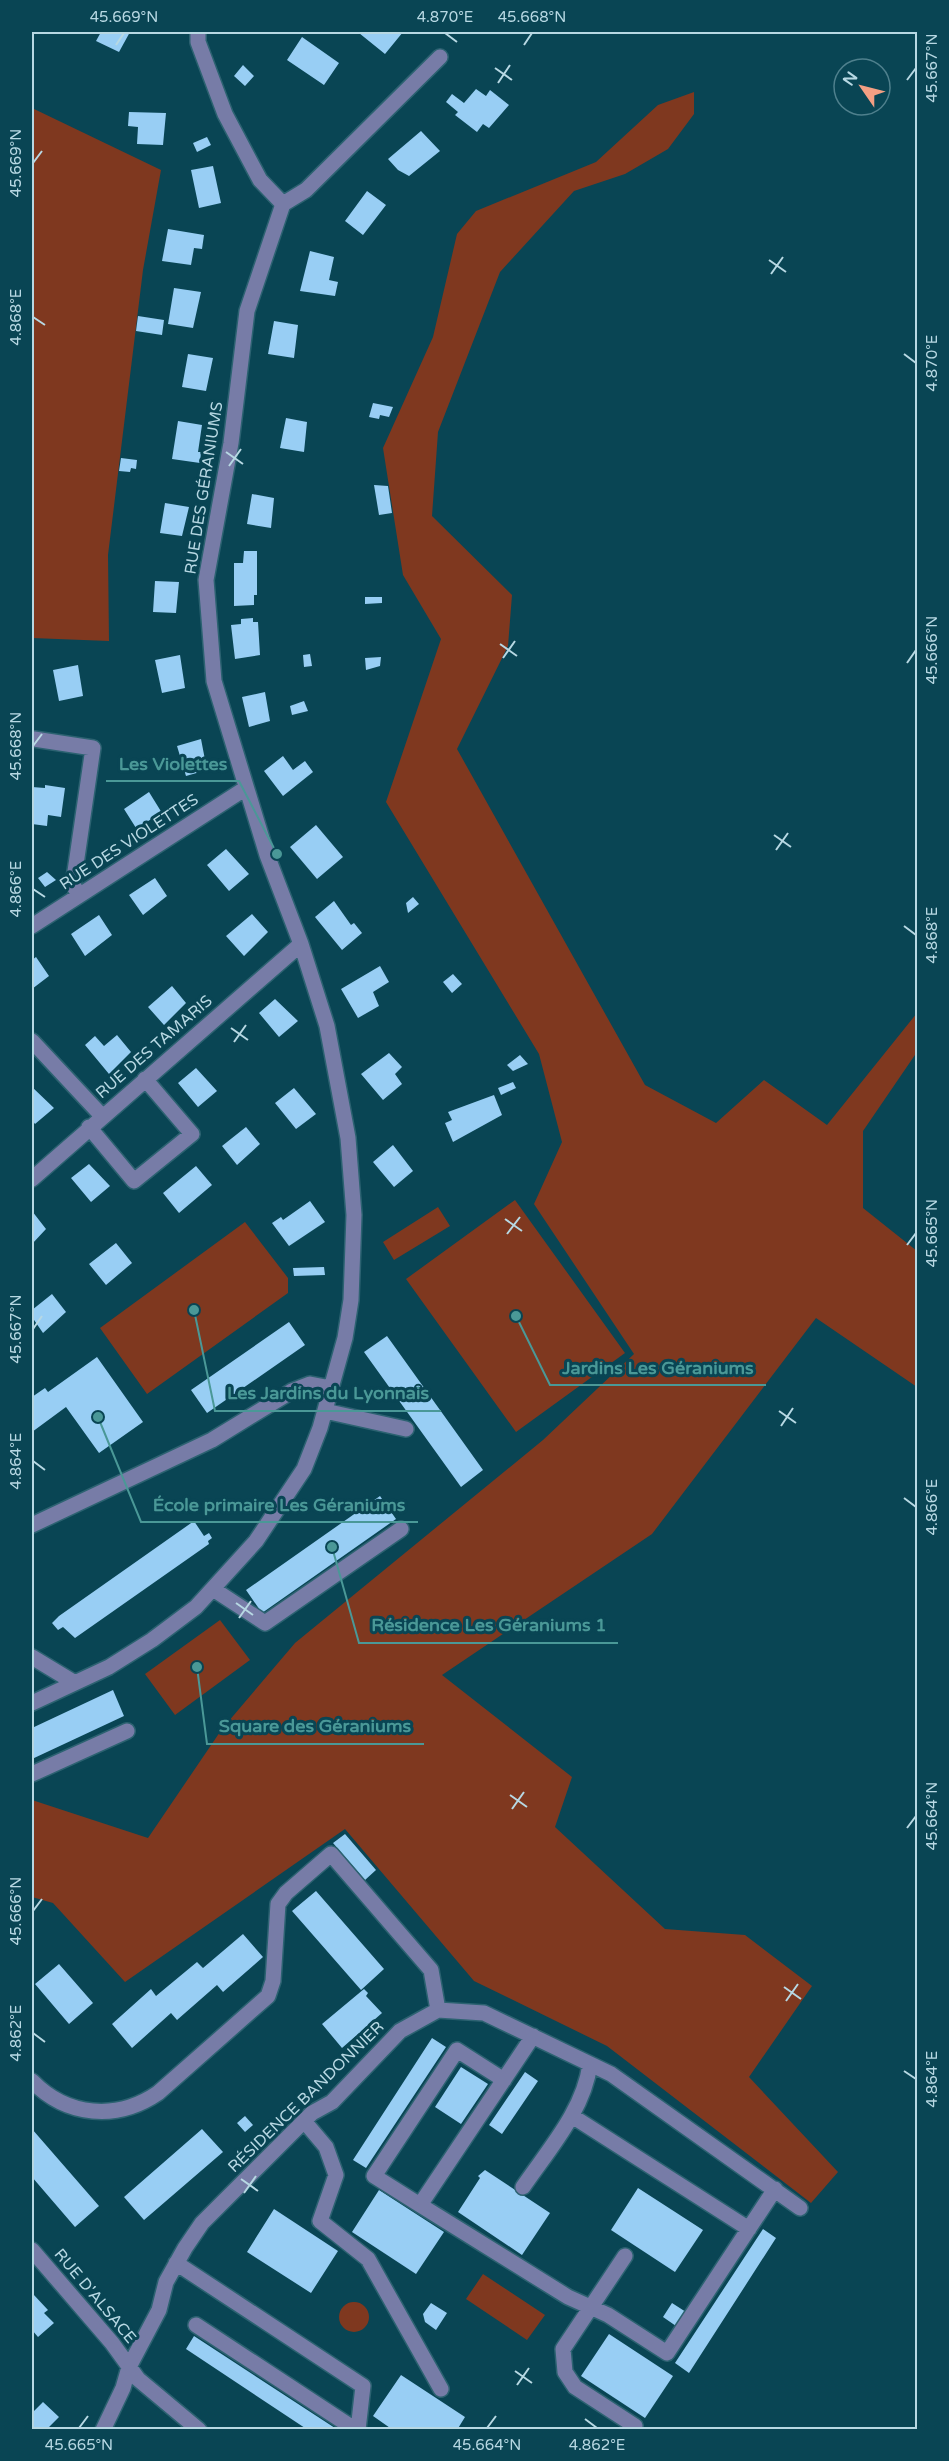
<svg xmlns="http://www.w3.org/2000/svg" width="949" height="2461" font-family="'Varela Round',sans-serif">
	<rect width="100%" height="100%" fill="#094554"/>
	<path fill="#7f381f" d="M694,92v22l-26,35 -43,25 -51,17 -74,81 -62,160 -6,84 80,79 -4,51 -51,103 188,336 71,38 48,-43 63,45 90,-112v39l-54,79v77l54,43v136l-101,-69 -164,216 -210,141 130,102 -17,50 110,102 80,6 67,51 -63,91 89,95 -27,31 -204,-157 -133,-65 -129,-152 -220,153 -72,-79 -21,-6v-97l116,38 74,-109 73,-86 248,-203 91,-86 -100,-150 28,-62 -23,-88 -153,-252 55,-163 -38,-64 -20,-127 50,-111 24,-103 19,-23 120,-49 62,-57z
		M32,108l129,62 -18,100 -35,285 1,86 -77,-3z
		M515,1200l110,153 -109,79 -110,-153z
		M438,1207l12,19 -56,34 -11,-18z
		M245,1222l43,56v15l-141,101 -47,-66z
		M220,1620l30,40 -75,55 -30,-41z
		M483,2274l62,41 -18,25 -61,-41z
		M339 2317a15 15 0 1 1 30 0a15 15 0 1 1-30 0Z"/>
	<path fill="#98cef4" d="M101,32h29l-11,20 -23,-11z
		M360,32h43l-18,22 -26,-21z
		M302,37l37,26 -15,22 -37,-25z
		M243,65l11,11 -9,10 -11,-10z
		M476,89l10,7 4,-6 19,15 -20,23 -6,-4 -6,8 -22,-17 3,-3 -12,-10 6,-8 12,9z
		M129,112l37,1 -3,32 -26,-1 1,-17 -10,-1z
		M421,131l19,20 -31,25 -11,-6 -10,-11z
		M207,137l4,8 -14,7 -4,-9z
		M213,166l8,37 -22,5 -8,-38z
		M367,191l19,14 -23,30 -18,-14z
		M168,229l36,6 -2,14 -8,-1 -3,17 -29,-4z
		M310,251l24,6 -5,23 9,2 -3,14 -35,-5z
		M174,288l27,4 -8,36 -25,-4z
		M138,316l26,4 -2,15 -26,-4z
		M274,321l24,4 -4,33 -26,-4z
		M188,354l25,4 -7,33 -24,-4z
		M373,403l20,4 -4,10 -9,-2 -1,4 -10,-2z
		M286,418l21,4 -3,30 -24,-4z
		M178,421l24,4 -4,27h3l-1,11 -28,-4z
		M121,458l16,2 -1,9 -5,-1 -1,4 -11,-1z
		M374,485l14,1 4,27 -13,2z
		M252,494l22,4 -3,30 -24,-4z
		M165,503l24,4 -7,29 -22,-3z
		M244,551h13v44h-3v10l-20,1v-43h9z
		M155,581l24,1 -3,31 -23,-1z
		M365,597h17v6l-17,1z
		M253,618v4h5l2,33 -25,4 -4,-34 10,-1v-5z
		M310,654l2,12 -8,1 -1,-12z
		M180,655l5,33 -23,5 -7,-33z
		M381,657l-1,9 -14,4 -1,-12z
		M78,665l5,31 -24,5 -6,-31z
		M265,692l5,29 -21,6 -7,-30z
		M304,701l4,10 -16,4 -2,-9z
		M201,739l6,31 -21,6 -9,-30z
		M283,756l10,14 12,-9 8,11 -30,24 -19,-25z
		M45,785l20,3 -4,29 -13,-2 -1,11 -15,-2v-37l13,1z
		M149,792l13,21 -26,15 -12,-19z
		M316,825l27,32 -26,22 -27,-32z
		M226,849l23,25 -20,17 -22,-26z
		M47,872l9,8 -11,7 -7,-9z
		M155,878l12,18 -24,19 -14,-20z
		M413,897l6,7 -11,9 -2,-10z
		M334,901l17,24 3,-2 8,10 -20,17 -27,-33z
		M252,914l16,18 -24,24 -18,-20z
		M99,915l13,20 -27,21 -14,-22z
		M36,957l13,19 -17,13v-29z
		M380,966l9,16 -16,10 6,14 -21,12 -17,-29z
		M453,974l9,10 -10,9 -9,-11z
		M172,986l14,17 -22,22 -16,-18z
		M275,999l23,22 -19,16 -20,-24z
		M117,1035l14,17 -22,22 -24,-29 10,-9 9,10z
		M389,1053l13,14 -7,7 7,10 -19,16 -22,-26z
		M520,1055l8,9 -15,7 -6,-6z
		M196,1068l21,23 -19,16 -20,-24z
		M513,1082l3,6 -15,7 -3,-7z
		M32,1087l22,21 -19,16 -3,-4z
		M294,1088l22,26 -20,15 -21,-26z
		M494,1095l8,20 -49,27 -8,-19 7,-3 -4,-8z
		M246,1127l14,17 -23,21 -15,-19z
		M393,1145l20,26 -19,16 -21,-25z
		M89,1164l21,22 -19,16 -20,-24z
		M196,1166l16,19 -33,28 -16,-20z
		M310,1201l15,21 -36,24 -17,-23 9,-6 2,3z
		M32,1211l14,18 -14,15z
		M116,1243l16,20 -26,22 -17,-21z
		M324,1267l1,8 -31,1 -1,-8z
		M52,1294l14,18 -23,21 -11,-16v-7z
		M289,1322l16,23 -98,68 -16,-23z
		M387,1336l96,134 -22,17 -97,-135z
		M97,1357l46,65 -44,31 -33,-46 -34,25v-35l13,-9 3,4z
		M380,1496l16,23 -134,94 -16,-23z
		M194,1521l10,15 5,-3 3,5 -4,3 1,3 -134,94 -12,-11 -5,3 -6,-7 7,-7z
		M113,1690l11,26 -92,43v-31z
		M345,1834l31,36 -11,10 -32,-37z
		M316,1891l68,78 -23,21 -69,-79z
		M243,1934l20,23 -40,35 -6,-7 -40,35 -6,-7 -39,35 -20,-24 39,-35 5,7 41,-34 6,6z
		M59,1964l34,39 -24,21 -34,-40z
		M364,1989l4,4 -2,3 16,17 -40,35 -20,-24z
		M432,2038l14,9 -80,121 -13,-8z
		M461,2067l27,17 -27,40 -26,-17z
		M525,2072l13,9 -36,53 -13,-9z
		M245,2116l8,9 -8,7 -8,-9z
		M32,2129l67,77 -24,21 -43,-50z
		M202,2129l21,23 -79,68 -20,-23z
		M485,2170l65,43 -28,42 -64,-43 22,-34 -2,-2z
		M638,2188l65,42 -28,42 -64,-42z
		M379,2190l65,42 -28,42 -64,-42z
		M274,2209l64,42 -27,42 -64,-41z
		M763,2229l13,9 -87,135 -14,-10z
		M33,2294l15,16 -4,3 10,10 -16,14 -6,-7z
		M431,2303l16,10 -11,17 -11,-8 -2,-8z
		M672,2303l14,9 -10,14 -13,-9z
		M609,2334l64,42 -28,42 -64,-42z
		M194,2336l144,94h-30l-122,-81z
		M401,2375l64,42 -8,13h-64l-20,-14z
		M43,2402l16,15 -13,13h-14v-17z"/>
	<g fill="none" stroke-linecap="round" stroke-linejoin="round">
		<g stroke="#2c6271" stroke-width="18">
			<path id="minor" d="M198,32v10l27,72 35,66 23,24
				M34,739l59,9 -20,137 6,10
				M32,926l214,-138
				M32,1041l70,75
				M89,1127l45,54 58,-47 -47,-55
				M32,1179l269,-235
				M325,1411l81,18
				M32,1525l180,-85 80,-49 18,-7 21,4
				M213,1589l52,34 136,-94
				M32,1657l43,26
				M32,1703l77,-36 43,-27 44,-33 60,-66 48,-72 16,-41 25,-90 6,-38 3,-85 -6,-77 -21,-112 -26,-82 -34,-89 -53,-174 -8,-101 25,-137 16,-132 36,-107 23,-14 134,-133
				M32,1774l95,-43
				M504,2080l-47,-30 -83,126 46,29 113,-169
				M32,2081c35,36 85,40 126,12l110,-97 5,-15 5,-77 8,-11 45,-39 100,116 7,40
				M572,2116l177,113
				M304,2121l22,26 10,28 -16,46 48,38 73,130
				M523,2187c26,-38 61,-77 67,-123
				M420,2205l148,92 40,18 59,38 108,-164
				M32,2250l80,93 26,36 61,51
				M625,2256l-62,93 2,23 10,15 60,39
				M176,2263l187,123 -5,44
				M196,2325l160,105
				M103,2430l20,-42 6,-21 30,-57 7,-28 19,-34 17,-25 110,-110 20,-11 68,-71 38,-21 46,3 127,61 189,134"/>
		</g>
		<use href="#minor" stroke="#777ca7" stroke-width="15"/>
	</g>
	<path fill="none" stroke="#b7d8e3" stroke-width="2" d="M445,33l12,9M116,45l8,-12M524,45l8,-12M495,68l17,12M907,80l9,-12M498,83l12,-18M33,163l9,-12M769,260l17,12M771,274l12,-17M33,317l12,8M904,354l12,9M226,452l17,12M229,466l12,-17M500,644l17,12M503,658l12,-17M907,663l9,-13M33,746l9,-12M774,835l17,12M776,850l12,-17M33,889l12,8M904,926l12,9M231,1028l17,12M234,1042l12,-17M505,1219l17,12M507,1234l13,-17M907,1245l9,-12M33,1329l9,-13M779,1411l17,12M781,1426l12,-18M33,1461l12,9M904,1498l12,9M236,1603l17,12M239,1618l12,-17M510,1795l17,12M512,1809l12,-17M907,1828l9,-12M33,1911l9,-12M784,1987l17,12M786,2001l12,-17M33,2033l12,9M904,2071l12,8M241,2179l17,12M244,2193l12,-17M515,2371l17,12M517,2385l12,-17M585,2419l12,9M79,2428l9,-12M487,2428l9,-12"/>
	<g text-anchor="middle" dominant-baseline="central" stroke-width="6" stroke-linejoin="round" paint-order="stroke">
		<g font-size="16" fill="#b7d8e3" stroke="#094554">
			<text transform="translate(204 488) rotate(-81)">RUE DES GÉRANIUMS</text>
			<text transform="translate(129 842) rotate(-33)">RUE DES VIOLETTES</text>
			<text transform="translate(154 1047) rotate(-41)">RUE DES TAMARIS</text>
			<text transform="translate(306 2097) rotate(-44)">RÉSIDENCE BANDONNIER</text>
			<text transform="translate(95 2296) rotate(50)">RUE D'ALSACE</text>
		</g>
	</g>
	<path fill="none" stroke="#4a9897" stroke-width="2" d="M277 854L239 781H106M516 1316L550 1385H766M194 1310L215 1411H441M98 1417L141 1522H418M332 1547L359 1643H618M197 1667L207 1744H424"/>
	<g fill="#4a9897" stroke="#094554" stroke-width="2">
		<circle cx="277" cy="854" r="6"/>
		<circle cx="516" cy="1316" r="6"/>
		<circle cx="194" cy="1310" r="6"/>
		<circle cx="98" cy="1417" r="6"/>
		<circle cx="332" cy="1547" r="6"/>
		<circle cx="197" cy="1667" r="6"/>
	</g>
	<g font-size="18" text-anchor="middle" font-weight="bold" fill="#4a9897" stroke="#094554" stroke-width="6" stroke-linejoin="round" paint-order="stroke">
		<text x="173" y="770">Les Violettes</text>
		<text x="658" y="1374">Jardins Les Géraniums</text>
		<text x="328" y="1399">Les Jardins du Lyonnais</text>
		<text x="279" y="1511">École primaire Les Géraniums</text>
		<text x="489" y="1631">Résidence Les Géraniums 1</text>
		<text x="315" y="1732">Square des Géraniums</text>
	</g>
	<rect width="949" height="2461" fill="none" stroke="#094554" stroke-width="66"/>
	<g transform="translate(862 87) rotate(305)"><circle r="28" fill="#094554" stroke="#4f808d" stroke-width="1.5"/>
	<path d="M0-4.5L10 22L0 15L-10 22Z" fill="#f39f83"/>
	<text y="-9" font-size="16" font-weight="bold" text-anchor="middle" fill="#b7d8e3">N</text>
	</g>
	<rect x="33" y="33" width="883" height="2395" fill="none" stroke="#b7d8e3" stroke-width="2"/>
	<g font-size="15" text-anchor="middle" fill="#b7d8e3">
		<text x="124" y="22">45.669°N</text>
		<text x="445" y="22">4.870°E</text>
		<text x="532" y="22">45.668°N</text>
		<text transform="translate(932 68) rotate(-90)" y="5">45.667°N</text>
		<text transform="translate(16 163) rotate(-90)" y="5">45.669°N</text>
		<text transform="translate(16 317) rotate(-90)" y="5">4.868°E</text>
		<text transform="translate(932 363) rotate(-90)" y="5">4.870°E</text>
		<text transform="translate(932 650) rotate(-90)" y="5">45.666°N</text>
		<text transform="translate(16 746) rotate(-90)" y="5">45.668°N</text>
		<text transform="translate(16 889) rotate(-90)" y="5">4.866°E</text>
		<text transform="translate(932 935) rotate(-90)" y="5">4.868°E</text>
		<text transform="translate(932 1233) rotate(-90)" y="5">45.665°N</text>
		<text transform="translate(16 1329) rotate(-90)" y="5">45.667°N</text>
		<text transform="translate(16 1461) rotate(-90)" y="5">4.864°E</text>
		<text transform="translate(932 1507) rotate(-90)" y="5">4.866°E</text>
		<text transform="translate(932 1816) rotate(-90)" y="5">45.664°N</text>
		<text transform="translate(16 1911) rotate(-90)" y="5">45.666°N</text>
		<text transform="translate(16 2033) rotate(-90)" y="5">4.862°E</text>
		<text transform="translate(932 2079) rotate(-90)" y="5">4.864°E</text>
		<text x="79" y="2450">45.665°N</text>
		<text x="487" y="2450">45.664°N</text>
		<text x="597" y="2450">4.862°E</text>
	</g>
</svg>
